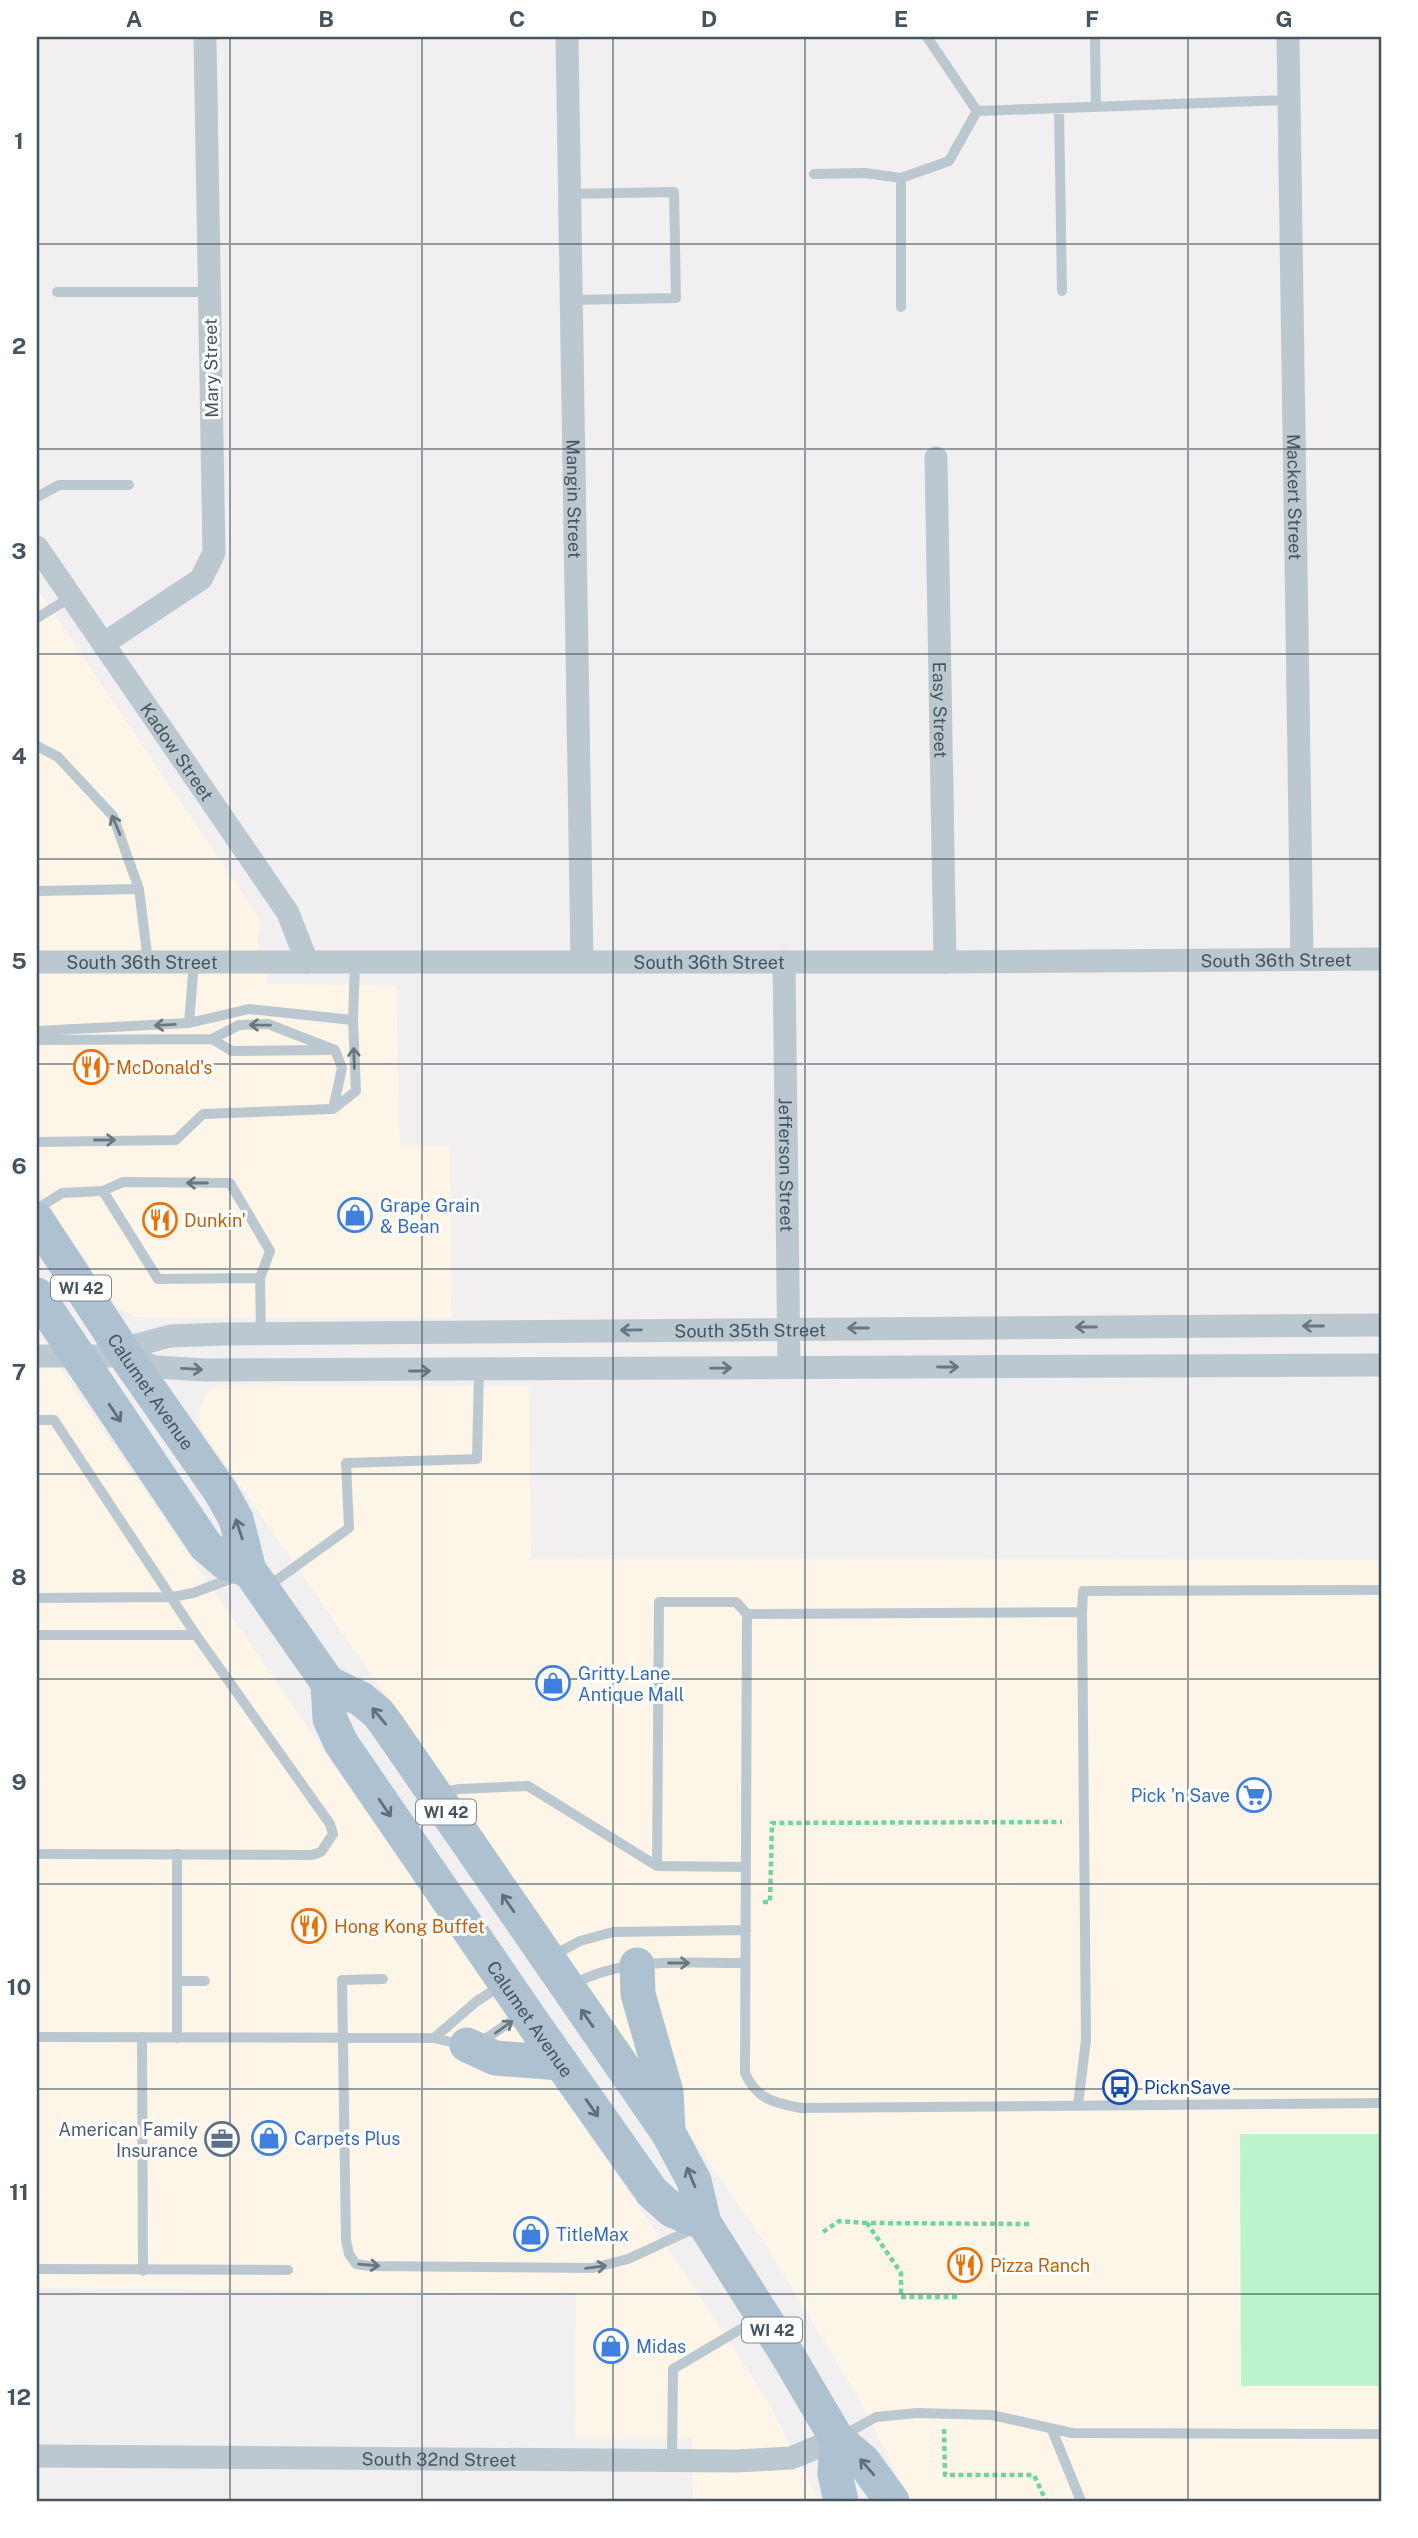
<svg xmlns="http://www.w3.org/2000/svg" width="1418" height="2538" font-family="'Public Sans',sans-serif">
	<rect width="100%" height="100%" fill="#f2eff0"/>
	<path fill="#fdf6e8" d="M37,589l222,329 1,7 -3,14 11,45 128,1 4,160 50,1 1,171h-314l-12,-5 -13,-11 -75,-112z
		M37,1335l655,949 76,118 51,99h-126l-1,-62h-117l1,-146 -539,-5z
		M221,1385l308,2 2,172 850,1v941h-470l-58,-112 -87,-144 -566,-818 -2,-11 7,-20 8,-9z"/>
	<path fill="#bbf3cd" d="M1240,2134h141v252h-140z"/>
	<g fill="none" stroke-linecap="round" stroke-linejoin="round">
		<path stroke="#70d49c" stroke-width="4.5" stroke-dasharray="5 3.5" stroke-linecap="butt" d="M763,1902h7l2,-79 290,-1
			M823,2232l16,-11 28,2
			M957,2297h-56v-24l-34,-50 163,1
			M944,2429l1,46h89l12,26"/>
		<path stroke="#bcc8d0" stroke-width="10" d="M927,37l50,74
			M1095,37l1,70
			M1059,108l3,183
			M814,174l51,-1 36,5 48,-17 28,-50 312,-11
			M901,178v129
			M569,194l105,-2 2,106 -105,2
			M57,292h152
			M37,497l22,-12h70
			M37,618l34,-21
			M37,746l21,11 55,59 26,73
			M37,891l102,-2 9,73
			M189,1023l5,-61
			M37,1031l152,-8 60,-14 104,11
			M212,1039l20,12 97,-1
			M37,1040l175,-1 27,-14 29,-1 67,26 7,18 -9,41
			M37,1142l139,-2 27,-26 130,-5 23,-18 -3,-71 2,-58
			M103,1191l20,-9 107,1 40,68 -10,27
			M37,1209l25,-16 41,-2 55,88 102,-1 1,56
			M37,1420h17l142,215
			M267,1587l82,-59 -3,-65 131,-4 2,-89
			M37,1598l135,-1 21,-4 45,-17
			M747,1614l335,-2 1,-21 298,-1
			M37,1635h159l134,189 3,10 -12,18 -9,3 -275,-1
			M440,1793l19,-4 69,-3 129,80 89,1
			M177,1854v184
			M657,1866l2,-264h77l11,12 -2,459c12,27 30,30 56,35l580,-5
			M552,1956l28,-15 33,-9 133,-2
			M383,1979l-41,1 4,260 3,14 7,10 14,2 223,2 35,-9 67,-31
			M177,1981h28
			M572,1985c52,-29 115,-22 173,-22
			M37,2037l397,1
			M142,2037l1,234
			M479,2043l42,-28
			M463,2045l-29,-7 43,-37 25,-16
			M1078,2105l8,-65 -4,-428
			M37,2269l251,1
			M1052,2430l29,71
			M842,2436l34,-19 41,-4 75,2 80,18 309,1
			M672,2460l1,-91 85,-50"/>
		<g stroke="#bcc8d0" stroke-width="23">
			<path id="s1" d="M567,37l15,924"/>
			<path id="s2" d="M1288,37l14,922"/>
			<path id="s3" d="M936,458l9,504"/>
			<path id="s4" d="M37,547l251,366 19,49"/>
			<path d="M103,644l98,-65 13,-26 -9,-516"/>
			<path id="s5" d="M37,962h908l436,-3"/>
			<path id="s6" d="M784,962l5,405"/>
			<path d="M37,1356h89l29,11 51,3 1175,-5"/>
			<path id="s7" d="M126,1356l11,-11 33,-9 54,-2 1157,-9"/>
			<path id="s8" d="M37,2456l700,5 54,-3 46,-19"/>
		</g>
		<g stroke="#adc1d1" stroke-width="35">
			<path id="s9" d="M37,1220l89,136 95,136 15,27 13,51 14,20 65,93 33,16 17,14 9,12 282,409 25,47 10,42 83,131 50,85 26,22 29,40"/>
			<path d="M37,1295l169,251 20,17 23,7"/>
			<path id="s10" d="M328,1683l2,36 11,24 194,283 117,166 20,18 32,13"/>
			<path d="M637,1965l1,29 28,98 2,39"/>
			<path d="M467,2045l28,13 66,5"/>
			<path d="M837,2439l-2,35 6,27"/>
		</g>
	</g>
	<defs><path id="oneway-shaft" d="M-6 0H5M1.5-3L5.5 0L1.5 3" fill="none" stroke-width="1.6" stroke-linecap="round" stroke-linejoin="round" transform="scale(1.75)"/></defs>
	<g stroke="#697781">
		<use href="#oneway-shaft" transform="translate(116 825) rotate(-113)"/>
		<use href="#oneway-shaft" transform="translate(165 1025) rotate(177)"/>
		<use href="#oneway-shaft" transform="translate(260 1025) rotate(-179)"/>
		<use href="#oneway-shaft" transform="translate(354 1058) rotate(-92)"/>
		<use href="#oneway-shaft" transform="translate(105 1140)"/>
		<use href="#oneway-shaft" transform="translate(197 1183) rotate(-180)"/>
		<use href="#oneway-shaft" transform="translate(1313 1326) rotate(180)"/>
		<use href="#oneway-shaft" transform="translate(1086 1327) rotate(180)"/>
		<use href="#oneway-shaft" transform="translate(858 1328) rotate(180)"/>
		<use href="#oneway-shaft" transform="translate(631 1330) rotate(179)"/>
		<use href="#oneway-shaft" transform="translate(948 1367)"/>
		<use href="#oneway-shaft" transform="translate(721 1368) rotate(-1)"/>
		<use href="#oneway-shaft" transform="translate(192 1369) rotate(3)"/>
		<use href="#oneway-shaft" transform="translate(420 1371)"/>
		<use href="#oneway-shaft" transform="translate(679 1963)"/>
		<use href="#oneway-shaft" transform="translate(504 2027) rotate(-36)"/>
		<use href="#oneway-shaft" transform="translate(369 2265) rotate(5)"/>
		<use href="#oneway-shaft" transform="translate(596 2267) rotate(-7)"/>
	</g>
	<g stroke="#606f7c">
		<use href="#oneway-shaft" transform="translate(115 1413) rotate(56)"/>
		<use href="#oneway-shaft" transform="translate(239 1529) rotate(-108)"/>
		<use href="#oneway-shaft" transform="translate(379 1716) rotate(-130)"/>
		<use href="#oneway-shaft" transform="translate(385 1808) rotate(56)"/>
		<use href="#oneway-shaft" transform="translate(508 1903) rotate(-124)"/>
		<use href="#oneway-shaft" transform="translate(587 2018) rotate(-125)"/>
		<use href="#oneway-shaft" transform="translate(592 2108) rotate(55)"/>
		<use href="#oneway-shaft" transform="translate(691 2177) rotate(-112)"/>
		<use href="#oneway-shaft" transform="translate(867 2467) rotate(-131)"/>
	</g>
	<path fill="none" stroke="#46545f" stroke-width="2" stroke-opacity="0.55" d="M230,37v2464M422,37v2464M613,37v2464M805,37v2464M996,37v2464M1188,37v2464M37,244h1344M37,449h1344M37,654h1344M37,859h1344M37,1064h1344M37,1269h1344M37,1474h1344M37,1679h1344M37,1884h1344M37,2089h1344M37,2294h1344"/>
	<defs>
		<g id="restaurant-ring" transform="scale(1.75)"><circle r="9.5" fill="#fff" stroke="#e8710a" stroke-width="1.5"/><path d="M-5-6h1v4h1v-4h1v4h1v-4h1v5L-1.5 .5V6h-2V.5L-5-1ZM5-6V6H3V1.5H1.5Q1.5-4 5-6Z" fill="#e8710a"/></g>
		<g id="shop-ring" transform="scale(1.75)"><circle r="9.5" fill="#fff" stroke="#3f7fe0" stroke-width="1.5"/><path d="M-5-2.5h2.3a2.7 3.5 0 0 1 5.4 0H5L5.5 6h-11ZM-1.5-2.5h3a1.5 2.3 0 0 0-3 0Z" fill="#3f7fe0"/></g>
		<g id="supermarket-ring" transform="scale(1.75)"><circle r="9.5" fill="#fff" stroke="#3f7fe0" stroke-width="1.5"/><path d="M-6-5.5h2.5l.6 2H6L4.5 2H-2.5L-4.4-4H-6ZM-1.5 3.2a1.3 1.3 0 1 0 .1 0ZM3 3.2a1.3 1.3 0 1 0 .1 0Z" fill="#3f7fe0"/></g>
		<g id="bus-ring" transform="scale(1.75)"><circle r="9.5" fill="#fff" stroke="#1a4fb4" stroke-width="1.5"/><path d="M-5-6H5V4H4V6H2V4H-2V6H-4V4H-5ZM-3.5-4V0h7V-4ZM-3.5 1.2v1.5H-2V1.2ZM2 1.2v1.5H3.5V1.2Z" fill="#1a4fb4"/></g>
		<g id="office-ring" transform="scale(1.75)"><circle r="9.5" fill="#fff" stroke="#5c6f8a" stroke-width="1.5"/><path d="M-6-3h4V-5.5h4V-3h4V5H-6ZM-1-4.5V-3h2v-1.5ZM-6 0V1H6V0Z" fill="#5c6f8a"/></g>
	</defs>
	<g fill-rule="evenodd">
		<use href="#restaurant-ring" x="91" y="1067"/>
		<use href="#shop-ring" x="355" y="1215"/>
		<use href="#restaurant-ring" x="160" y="1220"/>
		<use href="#shop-ring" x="553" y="1683"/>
		<use href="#supermarket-ring" x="1254" y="1795"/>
		<use href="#restaurant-ring" x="309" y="1926"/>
		<use href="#bus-ring" x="1120" y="2087"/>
		<use href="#shop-ring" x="269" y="2138"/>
		<use href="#office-ring" x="222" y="2139"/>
		<use href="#shop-ring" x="531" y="2234"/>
		<use href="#restaurant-ring" x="965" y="2265"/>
		<use href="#shop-ring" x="611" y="2346"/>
	</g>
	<g text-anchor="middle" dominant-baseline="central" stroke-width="6" stroke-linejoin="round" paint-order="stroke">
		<g fill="#fff" stroke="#7e878f" stroke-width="2">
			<rect x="51" y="1275.5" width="60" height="25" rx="5"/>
			<rect x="416" y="1799.5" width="60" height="25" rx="5"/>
			<rect x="742" y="2317.5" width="60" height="25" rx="5"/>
		</g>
		<g font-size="16" font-weight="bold" fill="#46545f">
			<text x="81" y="1288">WI 42</text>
			<text x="446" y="1812">WI 42</text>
			<text x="772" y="2330">WI 42</text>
		</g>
		<g font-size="18" fill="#46545f" stroke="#fff">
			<text transform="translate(211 368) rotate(-91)">Mary Street</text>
			<text stroke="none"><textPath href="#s2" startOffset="460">Mackert Street</textPath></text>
			<text stroke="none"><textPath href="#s1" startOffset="462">Mangin Street</textPath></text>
			<text stroke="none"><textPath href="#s3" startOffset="252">Easy Street</textPath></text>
			<text stroke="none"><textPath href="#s4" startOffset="248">Kadow Street</textPath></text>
			<text stroke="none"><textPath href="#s5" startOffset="1239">South 36th Street</textPath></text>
			<text stroke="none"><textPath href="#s5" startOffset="105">South 36th Street</textPath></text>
			<text stroke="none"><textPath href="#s5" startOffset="672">South 36th Street</textPath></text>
			<text stroke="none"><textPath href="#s6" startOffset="203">Jefferson Street</textPath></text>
			<text stroke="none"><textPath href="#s7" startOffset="630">South 35th Street</textPath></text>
			<text stroke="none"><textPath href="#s9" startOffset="206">Calumet Avenue</textPath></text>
			<text stroke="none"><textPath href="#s10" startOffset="397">Calumet Avenue</textPath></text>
			<text stroke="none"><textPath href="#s8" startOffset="402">South 32nd Street</textPath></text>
		</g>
		<g font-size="18" fill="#c56008" stroke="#fff" text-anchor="start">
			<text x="116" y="1067">McDonald's</text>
			<text x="184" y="1220">Dunkin'</text>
			<text x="334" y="1926">Hong Kong Buffet</text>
			<text x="990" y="2265">Pizza Ranch</text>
		</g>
		<g font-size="18" fill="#366cbe" stroke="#fff" text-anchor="start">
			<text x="380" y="1205">Grape Grain<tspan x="380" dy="21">&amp; Bean</tspan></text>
			<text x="578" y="1673">Gritty Lane<tspan x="578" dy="21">Antique Mall</tspan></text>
			<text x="1230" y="1795" text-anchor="end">Pick 'n Save</text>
			<text x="294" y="2138">Carpets Plus</text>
			<text x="556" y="2234">TitleMax</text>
			<text x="636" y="2346">Midas</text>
		</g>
		<g font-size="18" fill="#164399" stroke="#fff" text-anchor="start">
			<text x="1144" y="2087">PicknSave</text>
		</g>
		<g font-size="18" fill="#4e5e75" stroke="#fff" text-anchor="end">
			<text x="198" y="2129">American Family<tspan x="198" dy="21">Insurance</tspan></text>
		</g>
	</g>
	<rect width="1418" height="2538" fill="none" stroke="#ffffff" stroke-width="77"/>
	<rect x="38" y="38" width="1342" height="2462" fill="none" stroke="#46545f" stroke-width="2.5"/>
	<g font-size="23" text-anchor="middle" font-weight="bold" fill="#46545f">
		<text x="134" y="27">A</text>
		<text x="326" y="27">B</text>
		<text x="517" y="27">C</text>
		<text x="709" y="27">D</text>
		<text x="901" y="27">E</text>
		<text x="1092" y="27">F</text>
		<text x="1284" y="27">G</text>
		<text x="19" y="149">1</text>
		<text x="19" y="354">2</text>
		<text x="19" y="559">3</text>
		<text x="19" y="764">4</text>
		<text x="19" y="969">5</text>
		<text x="19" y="1174">6</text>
		<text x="19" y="1380">7</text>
		<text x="19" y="1585">8</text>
		<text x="19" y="1790">9</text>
		<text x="19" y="1995">10</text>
		<text x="19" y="2200">11</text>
		<text x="19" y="2405">12</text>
	</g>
</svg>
